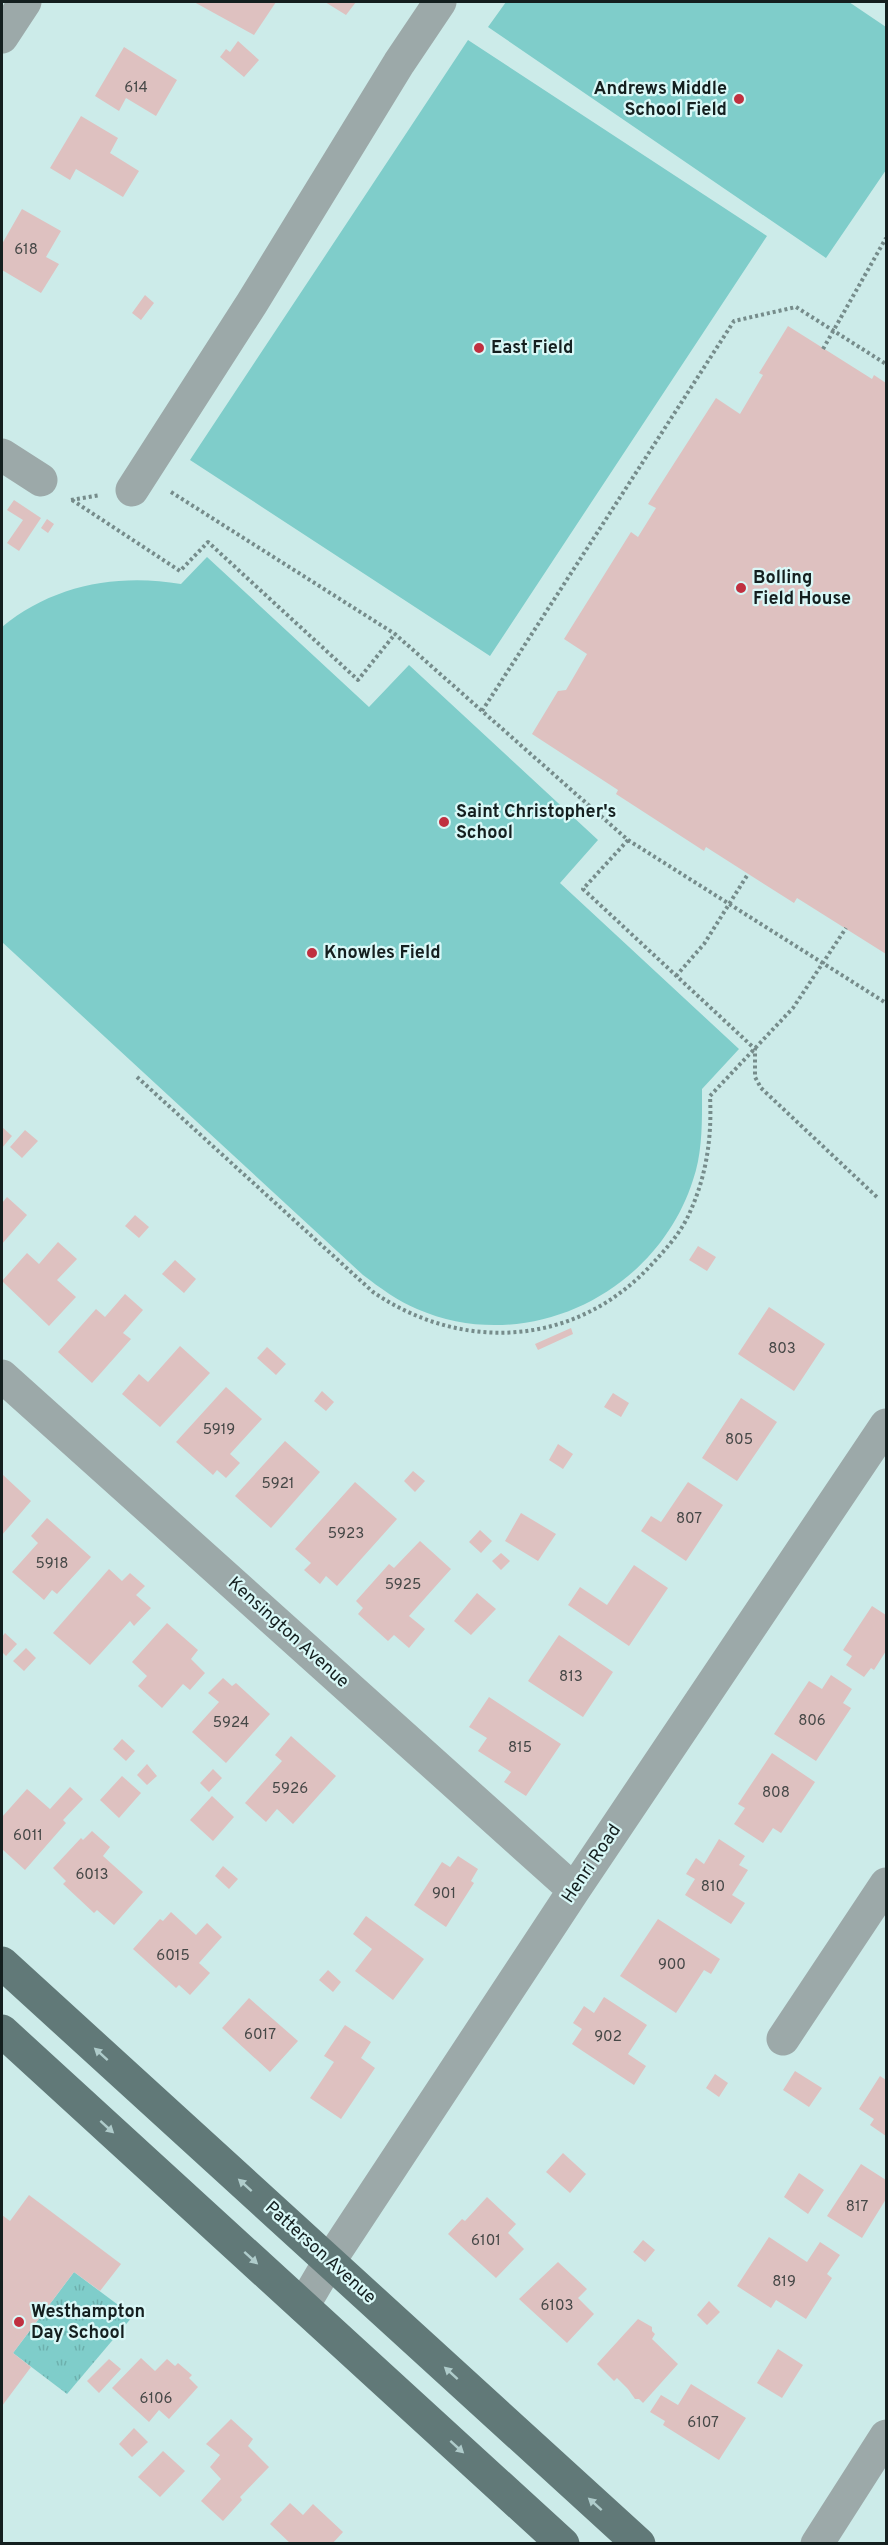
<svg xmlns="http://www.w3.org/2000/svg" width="888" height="2545" font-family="Overpass,sans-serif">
	<defs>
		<pattern id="park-tufts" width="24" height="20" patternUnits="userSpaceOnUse" patternTransform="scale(1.5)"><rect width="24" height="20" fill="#7fcdca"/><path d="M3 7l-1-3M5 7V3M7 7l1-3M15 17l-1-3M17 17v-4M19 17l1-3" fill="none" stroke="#6db0ad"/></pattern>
	</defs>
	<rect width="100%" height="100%" fill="#ccebe9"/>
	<path fill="#7fcdca" d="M506,2h343l37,25v143l-60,88 -338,-231z
		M468,40l299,196 -277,420 -300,-196z
		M207,557l162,150 40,-42 189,175 -38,43 179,166 -37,40c0,31 1,62 -9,91 -36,113 -165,177 -276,129 -19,-8 -37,-21 -54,-34l-361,-333v-315c50,-42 116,-54 179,-43z"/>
	<path fill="url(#park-tufts)" d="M74,2272l59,44 -66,78 -54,-41z"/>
	<path fill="#dec1c0" d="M194,2h82l-22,33z
		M325,2h31l-10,13z
		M238,41l21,19 -15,17 -24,-20 6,-8 4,3z
		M124,47l53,33 -21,36 -30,-18 -7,13 -24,-15z
		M81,116l37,22 -8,15 29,18 -16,26 -47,-28 -6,11 -20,-12z
		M22,209l39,22 -15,26 13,7 -18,29 -39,-23v-26z
		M145,295l9,8 -13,17 -9,-7z
		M788,326l84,53 2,-4 12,8v571l-89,-56 -3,5 -88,-56 -2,4 -88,-57 2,-4 -86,-56 26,-43 8,-1 21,-36 -23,-15 67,-107 7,5 18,-29 -8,-4 68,-106 24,16 23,-39 -4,-2z
		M14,500l27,18 -22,33 -12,-8 16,-23 -16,-10z
		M47,519l7,5 -6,9 -7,-5z
		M2,1127l10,9 -10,12z
		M25,1130l13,11 -16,17 -12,-11z
		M7,1197l20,18 -25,29v-41z
		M135,1215l14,12 -10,11 -14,-12z
		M58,1242l19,17 -20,21 19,17 -27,29 -47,-45 25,-28 12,11z
		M698,1246l18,11 -9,14 -18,-11z
		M175,1260l21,19 -12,14 -22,-19z
		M125,1294l18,16 -20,23 8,6 -39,44 -34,-31 38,-43 9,8z
		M769,1307l56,37 -31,47 -56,-37z
		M571,1328l2,6 -35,16 -3,-6z
		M180,1346l30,27 -50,54 -38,-33 17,-20 9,8z
		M267,1347l19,17 -10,11 -19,-17z
		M226,1387l36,32 -32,35 10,9 -14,15 -9,-8 -4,5 -37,-33z
		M322,1391l12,11 -8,9 -12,-10z
		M613,1393l16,10 -8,14 -17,-10z
		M741,1398l36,24 -40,59 -35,-23z
		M285,1441l35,31 -49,56 -36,-32z
		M558,1444l15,10 -10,15 -14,-9z
		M413,1471l12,10 -10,11 -11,-11z
		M2,1474l29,27 -29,34z
		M355,1482l42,37 -60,67 -11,-10 -6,8 -16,-14 7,-7 -16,-14z
		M688,1482l35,23 -37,56 -45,-30 10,-15 10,6z
		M521,1513l35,21 -18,27 -33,-20z
		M47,1518l44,39 -34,37 -5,-4 -8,10 -32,-28 26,-29 -7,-7z
		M480,1530l12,11 -11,12 -12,-11z
		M420,1541l31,28 -42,47 16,13 -16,19 -15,-13 -6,6 -30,-27 5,-6 -7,-7 33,-37 5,4z
		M501,1553l9,8 -9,9 -9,-9z
		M634,1565l34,23 -39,58 -61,-41 12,-18 27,18z
		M109,1569l13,12 8,-8 15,13 -9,9 15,13 -17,18 -4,-5 -40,44 -37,-32z
		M477,1593l19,16 -25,26 -17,-14z
		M872,1606l14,9v36l-12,19 -3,-2 -7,9 -18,-12 6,-9 -9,-6z
		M167,1623l31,27 -7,9 14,14 -15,17 -7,-6 -21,24 -24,-22 9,-10 -15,-14z
		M5,1633l12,11 -11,12 -4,-4v-15z
		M559,1635l54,37 -30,45 -55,-36z
		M26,1648l10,10 -12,13 -11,-10z
		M831,1675l21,14 -9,14 8,5 -35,53 -42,-27 35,-53 13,8z
		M223,1678l9,8 4,-3 34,31 -44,49 -34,-31 27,-30 -11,-9z
		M489,1697l72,47 -35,52 -22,-14 7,-10 -33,-21 9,-13 -18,-11z
		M291,1736l45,40 -43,48 -16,-15 -11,13 -21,-19 37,-42 -7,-6z
		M122,1739l13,12 -9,10 -13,-12z
		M772,1753l43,29 -34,51 -8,-5 -10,15 -29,-19 11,-16 -7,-4z
		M147,1764l10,12 -10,9 -10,-10z
		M213,1769l9,9 -13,14 -9,-9z
		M122,1776l19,17 -22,25 -19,-18z
		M70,1787l13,12 -20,21 3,3 -41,47 -23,-21v-32l25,-28 23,20z
		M212,1796l22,21 -21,24 -23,-21z
		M92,1831l18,16 -7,9 40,36 -29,33 -17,-15 -3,3 -31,-29 3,-3 -13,-13 28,-30 2,2z
		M719,1839l26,17 -6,9 9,5 -16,25 13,8 -14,21 -46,-29 10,-16 -9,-5 10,-16 8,6z
		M458,1856l20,13 -7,12 3,2 -28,44 -32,-22 28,-43 8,5z
		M223,1866l15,13 -9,10 -14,-13z
		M171,1912l25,23 11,-12 15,14 -23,26 11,10 -20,22 -11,-10 -3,3 -43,-39 27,-30 3,2z
		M366,1916l58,43 -31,41 -38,-29 17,-22 -19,-15z
		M658,1919l62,40 -9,15 -7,-4 -28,43 -56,-37z
		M328,1970l13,12 -8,10 -14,-12z
		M604,1997l43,28 -19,29 18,12 -12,19 -62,-41 10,-15 -9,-6 11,-17 10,7z
		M249,1998l49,43 -28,31 -48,-44z
		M345,2025l26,17 -10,16 14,10 -34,51 -31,-21 24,-36 -10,-6z
		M795,2071l27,17 -13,19 -26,-17z
		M715,2074l13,9 -9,14 -13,-9z
		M880,2076l6,4v56l-16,-11 4,-6 -15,-10z
		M563,2153l23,21 -16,19 -24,-21z
		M861,2164l25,16v19l-24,39 -35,-22z
		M799,2173l25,17 -16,24 -24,-17z
		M29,2195l92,69 -21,27 -26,-19 -61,81 18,14 -29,39v-191l8,6z
		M487,2197l29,27 -8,9 16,16 -28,29 -48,-44 14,-15 3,2z
		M769,2237l38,25 13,-20 20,13 -13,19 5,4 -26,41 -30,-19 -5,8 -34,-22z
		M643,2240l12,10 -10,12 -12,-10z
		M558,2262l29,27 -9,9 16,16 -27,29 -48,-44z
		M709,2301l11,11 -13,13 -10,-10z
		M638,2319l14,8v4l3,3 -3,5 26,25 -35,39 -4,-4h-4l-7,-10 -11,-11 -3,3 -17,-17z
		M778,2349l25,16 -21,33 -25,-15z
		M141,2358l14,13 12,-12 8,7 3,-3 14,12 -3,3 9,9 -29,32 -10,-9 -10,12 -37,-34z
		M109,2359l12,10 -22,24 -12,-12z
		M691,2384l55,34 -27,42 -56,-35 2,-4 -15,-9 11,-17 17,10z
		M231,2419l22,20 -5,7 21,21 -29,30 2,3 -19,21 -22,-20 20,-22 -11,-12 10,-12 -14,-11z
		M134,2428l14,14 -16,15 -13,-13z
		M163,2451l22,20 -25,26 -22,-20z
		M290,2503l13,12 10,-11 30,28 -11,12h-41l-21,-20z"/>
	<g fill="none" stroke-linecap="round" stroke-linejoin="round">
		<path stroke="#768c8b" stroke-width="4" stroke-dasharray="3 3" stroke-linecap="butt" d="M823,349l63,-111
			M171,492l224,142 233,206 258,163
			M71,500l29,-5
			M72,500l108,71 28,-29 150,138 37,-46
			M482,711l252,-390 62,-14 90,57
			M628,840l-45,49 172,160v28l6,11 118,111
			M676,976l28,-32 44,-70
			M137,1077l236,215c91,62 205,54 280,-29 14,-15 29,-32 37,-51 17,-38 22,-76 20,-116l83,-88 53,-80"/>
		<path stroke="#9ca9a9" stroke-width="33" d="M2,37l23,-35
			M2,455l39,25
			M132,490l120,-187 147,-240 41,-61
			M2,1376l572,514
			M783,2039l103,-155
			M303,2306l26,-44 245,-372 312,-465
			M817,2544l69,-108"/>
		<path stroke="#617978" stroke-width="33" d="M2,1963l637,581
			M2,2031l561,513"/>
	</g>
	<defs><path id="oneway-solid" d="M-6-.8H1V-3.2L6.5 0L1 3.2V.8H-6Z" transform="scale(1.5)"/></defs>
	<g fill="#afcccb">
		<use href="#oneway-solid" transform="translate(101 2054) rotate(-138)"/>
		<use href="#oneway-solid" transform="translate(107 2127) rotate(42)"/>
		<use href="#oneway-solid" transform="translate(245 2185) rotate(-138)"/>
		<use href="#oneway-solid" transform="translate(251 2258) rotate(42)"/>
		<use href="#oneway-solid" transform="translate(451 2373) rotate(-138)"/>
		<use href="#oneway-solid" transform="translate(457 2447) rotate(42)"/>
		<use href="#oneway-solid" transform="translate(595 2504) rotate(-138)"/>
	</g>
	<g fill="#c03040" stroke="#d9f8f7" stroke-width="2">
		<circle cx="739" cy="99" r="6"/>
		<circle cx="479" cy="348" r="6"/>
		<circle cx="741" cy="588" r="6"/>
		<circle cx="444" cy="822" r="6"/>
		<circle cx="312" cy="953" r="6"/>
		<circle cx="19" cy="2322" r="6"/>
	</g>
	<g text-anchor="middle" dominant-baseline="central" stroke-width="4.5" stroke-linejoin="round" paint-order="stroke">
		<g font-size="15" fill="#464847">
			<text x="136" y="88">614</text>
			<text x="26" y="250">618</text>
			<text x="782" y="1349">803</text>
			<text x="219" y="1430">5919</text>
			<text x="739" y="1440">805</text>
			<text x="278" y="1484">5921</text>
			<text x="689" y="1519">807</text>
			<text x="346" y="1534">5923</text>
			<text x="52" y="1564">5918</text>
			<text x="403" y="1585">5925</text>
			<text x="571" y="1677">813</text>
			<text x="812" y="1721">806</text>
			<text x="231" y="1723">5924</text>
			<text x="520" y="1748">815</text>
			<text x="290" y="1789">5926</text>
			<text x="776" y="1793">808</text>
			<text x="28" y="1836">6011</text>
			<text x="92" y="1875">6013</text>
			<text x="713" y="1887">810</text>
			<text x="444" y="1894">901</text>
			<text x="173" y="1956">6015</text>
			<text x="672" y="1965">900</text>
			<text x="260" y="2035">6017</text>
			<text x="608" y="2037">902</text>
			<text x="857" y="2207">817</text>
			<text x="486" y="2241">6101</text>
			<text x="784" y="2282">819</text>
			<text x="557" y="2306">6103</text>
			<text x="156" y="2399">6106</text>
			<text x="703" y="2423">6107</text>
		</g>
		<g font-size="18" font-weight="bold" fill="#141f1f" stroke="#d9f8f7" text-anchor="start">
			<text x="727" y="89" text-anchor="end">Andrews Middle<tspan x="727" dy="21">School Field</tspan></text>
			<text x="491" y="348">East Field</text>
			<text x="753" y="578">Bolling<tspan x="753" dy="21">Field House</tspan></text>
			<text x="456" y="812">Saint Christopher's<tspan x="456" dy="21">School</tspan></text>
			<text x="324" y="953">Knowles Field</text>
			<text x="31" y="2312">Westhampton<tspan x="31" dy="21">Day School</tspan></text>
		</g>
		<g font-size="18" fill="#141f1f" stroke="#d9f8f7">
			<text transform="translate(288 1633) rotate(42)">Kensington Avenue</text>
			<text transform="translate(592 1864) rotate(-56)">Henri Road</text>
			<text transform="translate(320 2253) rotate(42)">Patterson Avenue</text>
		</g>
	</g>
	<rect width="888" height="2545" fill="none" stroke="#141f1f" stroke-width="6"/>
</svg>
